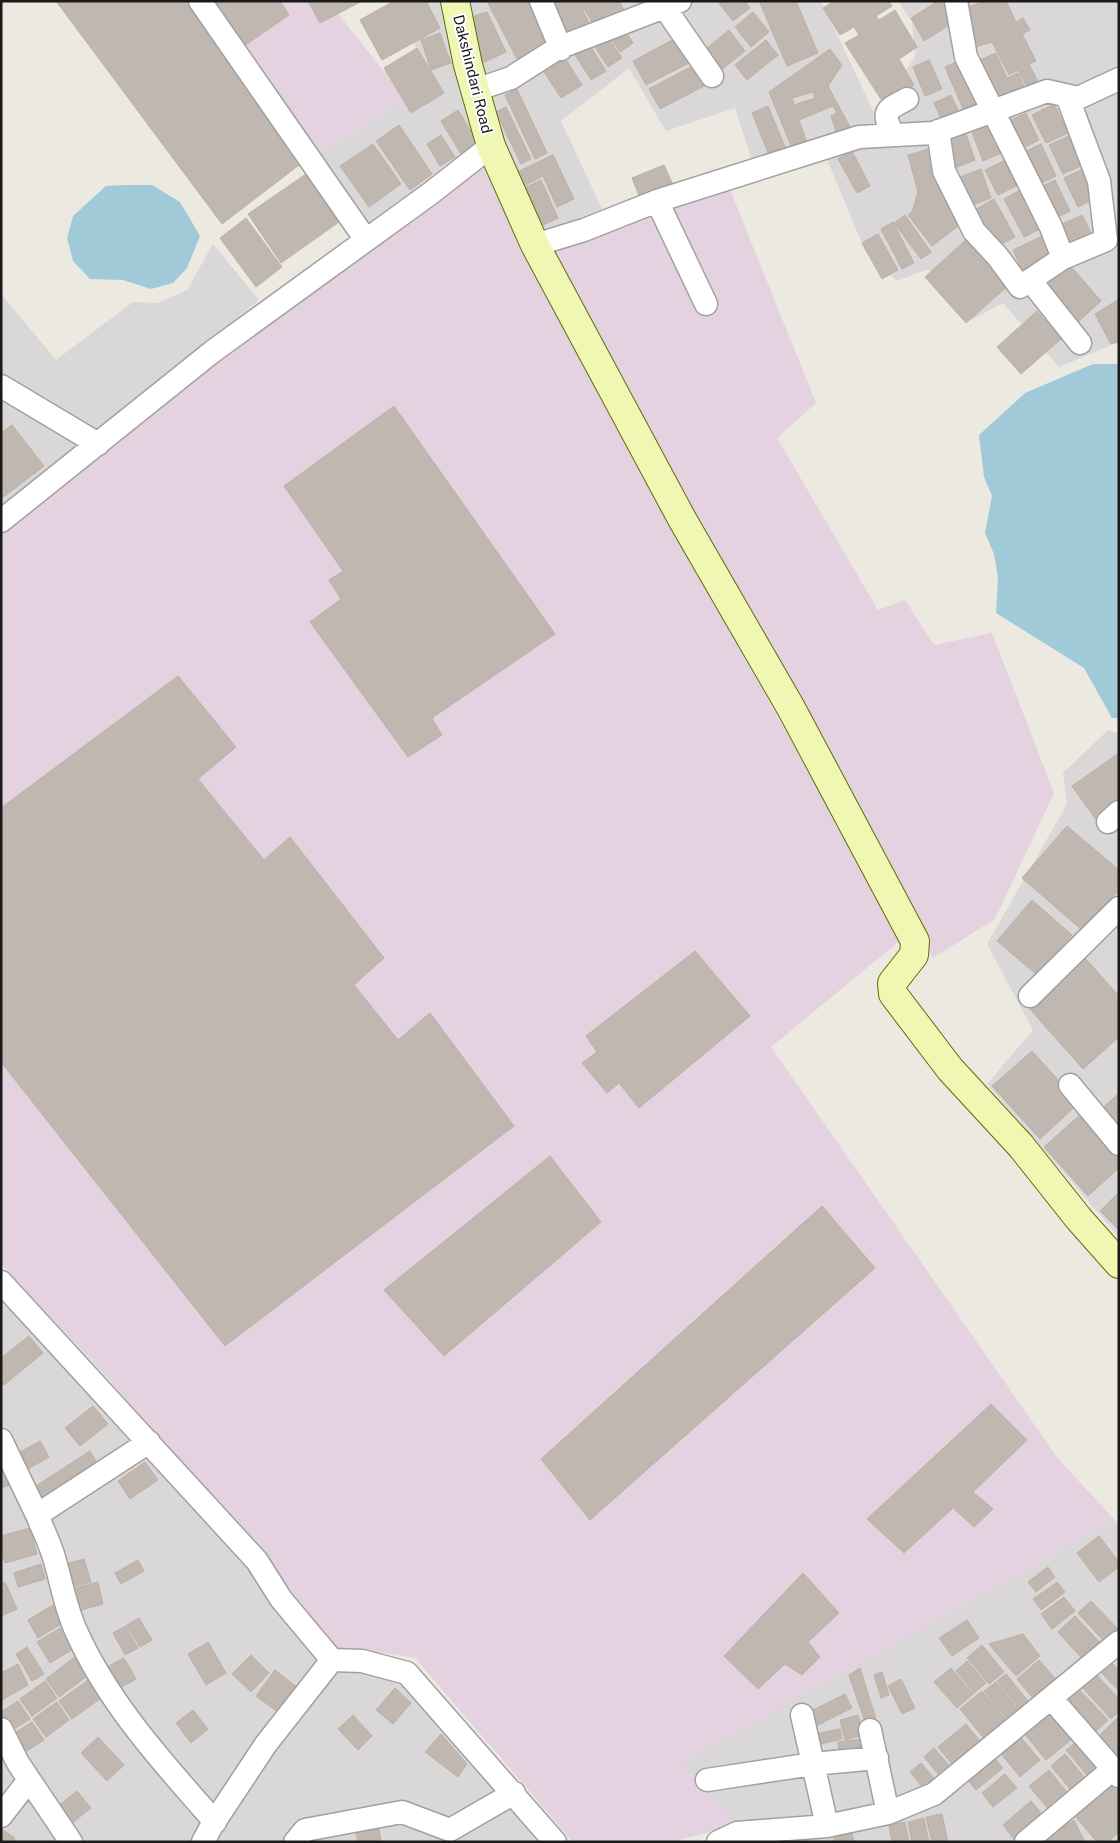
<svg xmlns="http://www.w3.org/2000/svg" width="1120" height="1843" font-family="'Public Sans',sans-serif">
	<rect width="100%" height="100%" fill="#ece9e0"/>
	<path fill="#d9d7d7" d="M393,1h56l32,143 -117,83 -49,-71 91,-57 25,-23z
		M464,1h357l59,124 -23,1 -105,34 -17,-52 -69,23 -37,-63 -68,53 41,88 -59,24 -52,-116z
		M898,1h221v68l-48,20 -136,32 -37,2 -10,-28 27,-38 -3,-35z
		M1119,92v250l-60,25 -56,-64 -31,17 -44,-51 -31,12 -31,-28 -40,-96 220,-58 19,6z
		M213,244l46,56 -159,131 -99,-51v-86l55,66 77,-58 25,1 29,-13z
		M1,394l89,46 -89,69z
		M1108,730l11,4v503l-132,-153 46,-54 -46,-86 80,-140 -4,-31z
		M1,1288l249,275 61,84 47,-20 187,215h-544z
		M1115,1520l4,5v317h-384l-54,-79z"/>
	<path fill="#e5d2e0" d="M207,1h121l78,98 -91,57z
		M483,165l155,303 264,471 -131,108 288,413 56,60 -433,243 54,62 -64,17h-99l-158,-184 -81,-13 -46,-58 -183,-212 -104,-111v-731l235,-184z
		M729,187l87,216 -39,35 101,172 27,-10 29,45 58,-12 62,160 -59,126 -62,39 -138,-259 -251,-453z"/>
	<path fill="#a1cad9" d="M125,185h27l28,17 20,34 -13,32 -14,15 -22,6 -28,-9 -33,-1 -17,-18 -6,-23 6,-22 33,-30z
		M1093,364h26v354h-7l-28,-50 -88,-55 2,-36 -4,-23 -9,-21 7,-37 -8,-19 -5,-42 46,-42z"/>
	<path fill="#c0b8b0" stroke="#bdb0a3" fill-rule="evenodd" d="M56,1h137l110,161 -81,62z
		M214,1h66l9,14 -45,31z
		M308,1h54l-42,22z
		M394,1h32l14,27 -58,32 -22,-40z
		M487,1h43l23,45 -34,17z
		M544,1h35l12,27 -28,13z
		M580,1h39l6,11 -30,16z
		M717,1h28l5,7 -17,13z
		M759,1h37l22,52 -31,13z
		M834,1h55l3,5 -16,10 3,4 16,-10 22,37 -18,12 15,26 -30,19 -39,-61 14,-8 -5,-8 -14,8 -17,-27z
		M938,1h10l11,18 -35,22 -13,-23z
		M985,1h21l10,21 7,-4 7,12 -8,4 14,27 -7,3 12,24 -11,5 -12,-23 -9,5 -17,-33 -21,6 -10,-38z
		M487,12l19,40 -24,11 -14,-45z
		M753,12l16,20 -18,15 -16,-20z
		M623,27l10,16 -13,9 -11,-16z
		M729,30l16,21 -28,22 -16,-20z
		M440,33l11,30 -20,7 -10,-30z
		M606,35l16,23 -14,9 -15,-23z
		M678,37l13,25 -45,23 -13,-24z
		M766,40l12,15 -31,25 -12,-15z
		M589,44l17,27 -15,9 -17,-27z
		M417,48l27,45 -33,20 -27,-45z
		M830,49l12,16 -14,21 22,41 -13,7 -6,-18 6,-3 -4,-7 -34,14 10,29 -14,6 -26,-63zM813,92l2,6 -21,7 -2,-7z
		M996,53l11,25 11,-5 9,20 -34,16 -20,-46z
		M565,58l17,27 -21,13 -17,-26z
		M965,58l22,51 -20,9 -22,-51z
		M929,60l13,29 -17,7 -12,-29z
		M696,64l10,21 -46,24 -11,-20z
		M517,89l30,64 -12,6 -30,-64z
		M951,95l9,20 -17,8 -9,-20z
		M1054,104l14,29 -22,10 -14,-28z
		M768,106l20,48 -17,6 -19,-47z
		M506,107l25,52 -10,5 -25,-52z
		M458,110l20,33 -17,11 -20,-33z
		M1026,113l13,27 -22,11 -13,-28z
		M997,122l11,28 -25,11 -11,-29z
		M399,125l33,49 -22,16 -34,-49z
		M966,134l9,26 -23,9 -10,-26z
		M441,135l14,22 -15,9 -13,-22z
		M1069,136l14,29 -20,9 -14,-29z
		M373,144l28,40 -32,23 -29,-41z
		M1041,144l15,32 -23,11 -15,-32z
		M932,148l30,75 -30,23 -24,-31 4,-3 6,-20 -10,-37z
		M852,151l18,35 -13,7 -19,-34z
		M553,155l21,44 -17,8 -14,-31 -24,12 -6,-14z
		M1008,159l12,25 -22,11 -13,-25z
		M664,165l10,22 -33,14 -9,-23z
		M981,169l10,29 -21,8 -10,-29z
		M1083,169l13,29 -18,9 -14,-29z
		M306,174l33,48 -58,41 -33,-49z
		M541,180l17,38 -15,7 -17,-38z
		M1055,180l15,31 -20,10 -15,-31z
		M1024,188l20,39 -20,10 -20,-38z
		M994,199l21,38 -17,9 -25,-35z
		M905,215l26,37 -10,7 -27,-36z
		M1082,215l13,26 -26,13 -13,-27z
		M246,218l36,49 -26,20 -36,-49z
		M893,222l21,41 -12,6 -21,-40z
		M878,234l20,36 -16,9 -20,-36z
		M1047,234l11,23 -34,17 -11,-24z
		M969,237l41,47 -44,39 -41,-46z
		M1069,264l32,37 -24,22 -32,-36z
		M1119,299v43l-8,2 -16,-30z
		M1037,311l24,28 -40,35 -24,-27z
		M394,406l161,228 -123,84 10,17 -34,22 -98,-135 31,-23 -12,-19 14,-9 -59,-85z
		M12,425l32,41 -43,33v-66z
		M178,676l58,71 -38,32 66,81 26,-23 94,121 -30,27 44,55 32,-27 84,113 -289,220 -224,-284v-254z
		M1119,753v52l-22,16 -25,-35z
		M1067,826l52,44v20l-36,41 -61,-53z
		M1032,900l40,35 -35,40 -40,-34z
		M695,951l55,65 -111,92 -20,-25 -12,10 -25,-30 15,-11 -11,-16z
		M1085,958l34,38v41l-36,32 -54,-61z
		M1032,1051l47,52 -39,36 -48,-53z
		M1119,1093v40l-19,-23z
		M1082,1113l37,40v15l-31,28 -44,-49z
		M550,1156l51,66 -157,134 -60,-66z
		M1119,1192v38l-19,-19z
		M822,1206l53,62 -285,252 -49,-61z
		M29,1336l14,17 -39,32 -3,-4v-23z
		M991,1404l36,36 -54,52 20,17 -19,18 -21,-19 -49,45 -37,-34z
		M93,1406l15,18 -28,22 -15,-18z
		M40,1441l9,16 -25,14 -9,-16z
		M90,1451l11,18 -57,37 -11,-18z
		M145,1462l13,18 -28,19 -12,-18z
		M5,1467l5,18 -9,3v-20z
		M30,1528l7,26 -32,9 -4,-13v-14z
		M1099,1536l20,26v5l-20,15 -22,-29z
		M84,1559l7,23 -23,6 -6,-23z
		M138,1560l6,11 -23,13 -6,-11z
		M41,1564l4,15 -27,8 -4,-14z
		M1048,1567l7,10 -19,15 -8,-10z
		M803,1573l36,40 -31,29 12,15 -18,18 -17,-11 -27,25 -34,-33z
		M5,1582l12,27 -16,7v-32z
		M98,1582l5,22 -29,8 -6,-22z
		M1057,1582l8,10 -24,18 -8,-11z
		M1064,1597l11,14 -23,18 -11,-15z
		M1091,1601l28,29v8l-10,9 -31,-34z
		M53,1605l10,18 -25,15 -10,-18z
		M1075,1616l30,32 -18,16 -29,-32z
		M139,1618l13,22 -12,7 -13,-22z
		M967,1620l12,18 -27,18 -13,-18z
		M126,1626l12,22 -13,7 -12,-22z
		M62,1627l13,21 -25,15 -13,-21z
		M1023,1634l17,22 -24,20 -27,-32z
		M208,1642l18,31 -20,12 -18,-31z
		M982,1645l22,27 -15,12 -22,-26z
		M27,1647l17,27 -12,7 -16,-27z
		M77,1655l14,18 -32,24 -13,-18z
		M251,1655l18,18 -18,19 -19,-18z
		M124,1658l12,21 -23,13 -12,-22z
		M1039,1660l21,24 -23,19 -20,-24z
		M967,1661l19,22 -12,10 -18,-22z
		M1111,1662l8,8v21l-19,-20z
		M18,1664l10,21 -26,15 -1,-27z
		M860,1668l16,51 -10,6 -17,-50z
		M951,1668l22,26 -16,14 -23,-26z
		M275,1670l23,18 -19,25 -23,-17z
		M882,1672l7,23 -8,3 -7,-23z
		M1094,1672l25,27v13l-8,7 -31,-34z
		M1006,1674l26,32 -9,7 -26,-32z
		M91,1678l13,18 -32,23 -13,-18z
		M901,1679l14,29 -13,6 -14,-28z
		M45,1681l12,17 -25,18 -12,-17z
		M996,1682l27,33 -11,10 -28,-34z
		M1076,1686l32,34 -17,16 -32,-34z
		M395,1688l16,15 -18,21 -17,-14z
		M982,1691l26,31 -22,19 -26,-32z
		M845,1694l7,14 -40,20 -7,-14z
		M18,1701l12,18 -24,15 -5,-8v-14z
		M57,1702l12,18 -23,17 -13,-18z
		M1054,1707l23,28 -31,25 -23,-28z
		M193,1710l15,19 -17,14 -15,-20z
		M353,1715l19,21 -14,14 -20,-21z
		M858,1715l5,20 -18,5 -5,-20z
		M1119,1716v37l-7,7 -18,-19z
		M32,1722l12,18 -25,16 -12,-18z
		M966,1724l19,23 -28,23 -19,-23z
		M840,1729l2,10 -21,5 -2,-11z
		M441,1734l26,30 -9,13 -33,-25z
		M1018,1734l22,26 -20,17 -22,-27z
		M98,1737l26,28 -17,16 -26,-28z
		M869,1738l3,19 -32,4 -2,-19z
		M1080,1739l25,30 -14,11 -25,-30z
		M934,1748l22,25 -11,9 -21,-25z
		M1065,1754l24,29 -14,12 -24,-29z
		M993,1756l10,12 -27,22 -10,-12z
		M921,1763l17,20 -11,10 -17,-21z
		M1049,1770l21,26 -19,16 -22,-26z
		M1005,1774l12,14 -24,19 -11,-14z
		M1113,1781l6,7v44l-11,10h-11l-22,-26z
		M77,1791l14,17 -24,19 -14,-17z
		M1031,1801l16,19 -31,22 -13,-17z
		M942,1814l6,28h-16l-6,-25z
		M924,1818l5,24h-17l-4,-20z
		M1074,1820l11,22h-42z
		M905,1822l4,20h-17l-3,-17z
		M1,1829l14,9 -3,4h-11z
		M379,1829l2,13h-23l-2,-9z
		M852,1833l2,9h-19l-1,-4z"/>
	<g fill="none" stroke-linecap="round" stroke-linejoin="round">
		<g stroke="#a1a1a1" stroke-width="25">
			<path id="street" d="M200,1l166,239
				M541,1l20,48
				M956,1l10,56 85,170 12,31
				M665,8l47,68
				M475,90l36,-12 47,-30 122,-47
				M938,131l6,40 30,60 24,26 22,30 43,-29 43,-18 -7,-59 -32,-85
				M893,135c-11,-24 -9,-24 14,-36
				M657,201l49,103
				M535,245l49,-15 73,-29 202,-64 74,-4 114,-42 31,7 41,-19
				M1030,280l50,63
				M1,386l97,58
				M1,521l211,-169 219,-159 60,-47
				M1108,822l11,-10
				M1030,996l89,-88
				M1070,1085l49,59
				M1,1282l256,279 24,38 51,61 30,1 45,12 148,169
				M1,1440l36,75
				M149,1442l-112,73c6,15 14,30 18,46 7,24 11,49 22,72 32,71 87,131 138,189
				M1051,1698l68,78
				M802,1715l25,111
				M1,1729l17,34 53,79
				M870,1730l18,83
				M707,1780l106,-16 64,-6
				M1,1816l28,-36
				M203,1842l8,-15 55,-83 66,-84
				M295,1842l10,-12 97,-18 48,18 64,-37
				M718,1842l19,-9 90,-7 61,-13 46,-19 185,-152
				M1026,1842l87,-73"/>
		</g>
		<g stroke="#5c6c07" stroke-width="30">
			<path id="secondary" d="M455,1l13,64 23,81 44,99 147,274 109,189 124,233 -1,14 -22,28 1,11 57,75 71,77 58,73 40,45"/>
		</g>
		<use href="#street" stroke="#fff" stroke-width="22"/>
		<use href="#secondary" stroke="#f0f7b3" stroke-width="28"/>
	</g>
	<g text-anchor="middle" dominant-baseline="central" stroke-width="4" stroke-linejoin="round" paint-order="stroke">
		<g font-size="15" fill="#1a1a1a" stroke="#fff">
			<text transform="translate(473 74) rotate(76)">Dakshindari Road</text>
		</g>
	</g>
	<rect width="1120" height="1843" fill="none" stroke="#1a1a1a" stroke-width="5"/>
</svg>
